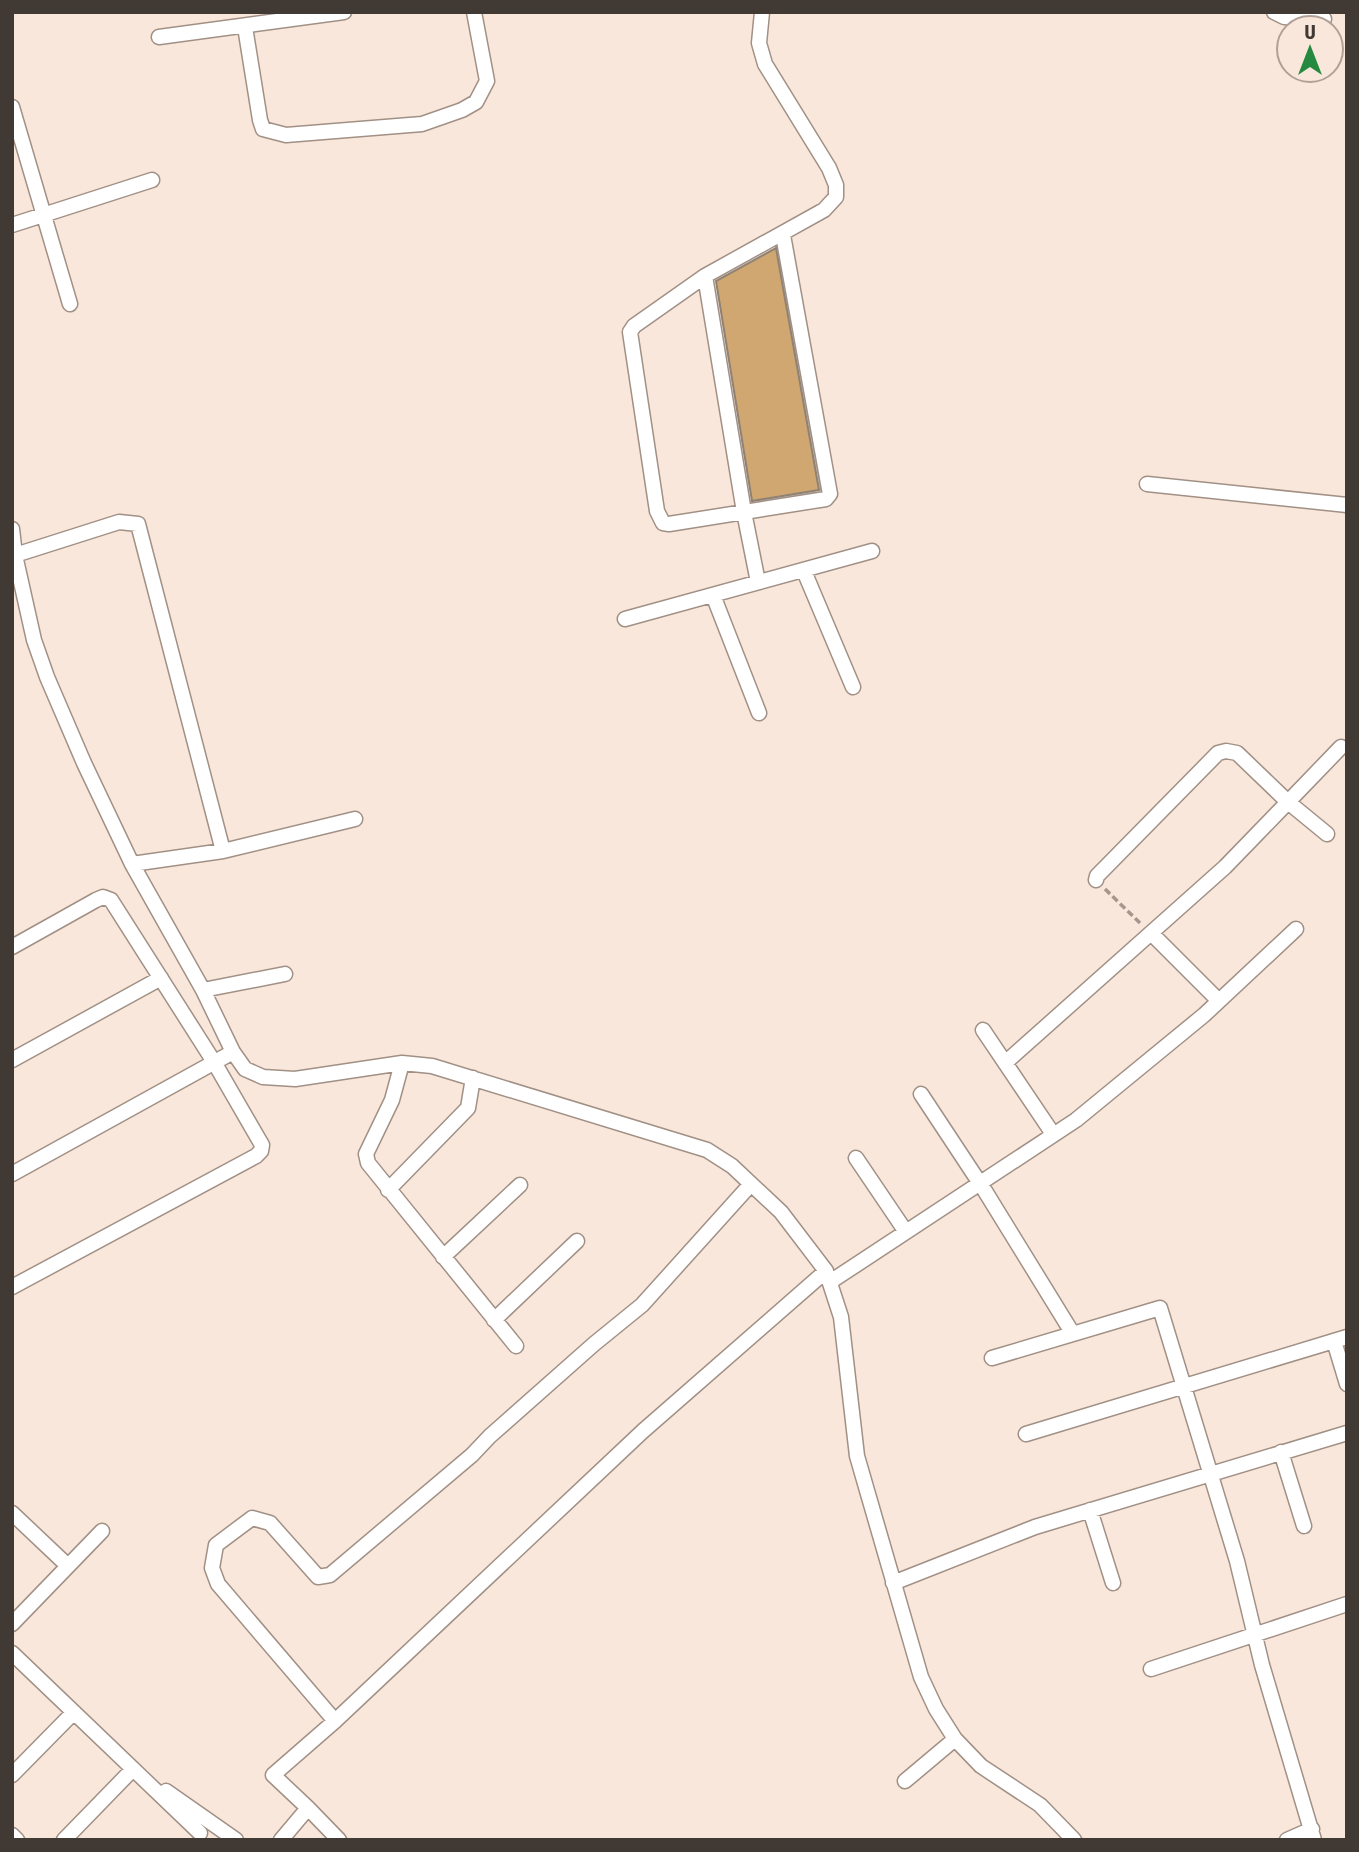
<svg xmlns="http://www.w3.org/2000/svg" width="1359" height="1852" font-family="'Fira Sans Condensed',sans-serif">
	<defs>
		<filter id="shadow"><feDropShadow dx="6" dy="6" stdDeviation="2" flood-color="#0004"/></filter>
	</defs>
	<rect width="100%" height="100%" fill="#fae7db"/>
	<path fill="#d0a671" stroke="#8e8274" stroke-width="2" filter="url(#shadow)" d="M776,248l43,242 -67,11 -36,-220z"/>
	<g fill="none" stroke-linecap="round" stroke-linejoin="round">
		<g stroke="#a19085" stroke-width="17">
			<path id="minor" d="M762,12l-3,31 6,21 64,104 7,17v12l-12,13 -119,66 -71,50 -4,6 27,179 6,12 6,1 157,-25 4,-5 -47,-259
				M1274,12l10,5 40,2
				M245,27l15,93 3,9 23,6 136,-11 40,-14 14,-8 11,-21 -13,-69
				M159,37l185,-25
				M12,107l58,197
				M12,225l140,-45
				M705,276l39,236 14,70
				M1147,484l200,21
				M12,529l3,26 19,85 13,37 37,86 48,101 71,126 30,62 12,17 18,8 32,2 107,-16 30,3 275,84 25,16 49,46 45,59 15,46 16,139 64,221 15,32 19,30 26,27 59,39 34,35
				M12,556l107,-34 19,2 85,327
				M804,571l49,116
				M713,595l46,118
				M625,619l247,-68
				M1327,834l-39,-32 53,-55
				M132,864l91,-13 132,-32
				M1151,933l67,67
				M12,947l84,-47 7,-3 8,3 103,162 48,83 -1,6 -5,5 -244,131
				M203,990l82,-16
				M983,1030l70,104
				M12,1060l149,-82
				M402,1063l-10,37 -26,54 2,9 148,183
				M1005,1063l220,-196 63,-65 -51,-49 -11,-2 -8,2 -121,123 -1,4
				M921,1094l64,97 88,143
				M856,1158l50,74
				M12,1174l221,-122
				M388,1190l80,-82 5,-30
				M443,1257l77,-72
				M830,1282l246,-162 128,-105 92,-86
				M494,1320l83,-79
				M1334,1341l13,43
				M992,1358l168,-50 77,253 25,104 52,175
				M1026,1434l321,-97
				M1281,1452l23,74
				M1090,1510l23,73
				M12,1513l56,53
				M893,1583l142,-56 312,-94
				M12,1624l90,-93
				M12,1653l188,180
				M1151,1669l196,-65
				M335,1721l-117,-137 -6,-16 4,-23 36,-27 18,5 48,54 12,-2 142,-120 18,-19 104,-92 48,-39 109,-121
				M12,1775l62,-63
				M905,1781l50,-42
				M166,1791l70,49
				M308,1808l31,32
				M12,1835l5,5
				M64,1840l69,-71
				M281,1840l27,-32 -35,-33 62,-54 308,-290 183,-160
				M1287,1840l25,-11"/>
		</g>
		<path stroke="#a5978e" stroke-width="3.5" stroke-dasharray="7 3.5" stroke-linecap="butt" d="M1105,889l35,34"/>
		<use href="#minor" stroke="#fff" stroke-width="14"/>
	</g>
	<rect width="1359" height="1852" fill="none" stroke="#403934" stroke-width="28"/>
	<g transform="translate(1310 49)"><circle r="33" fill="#fae7db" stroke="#b0a198" stroke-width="2"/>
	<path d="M0-5L12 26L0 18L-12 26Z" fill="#258a3f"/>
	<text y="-10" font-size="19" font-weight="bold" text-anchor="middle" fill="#403934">U</text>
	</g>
</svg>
